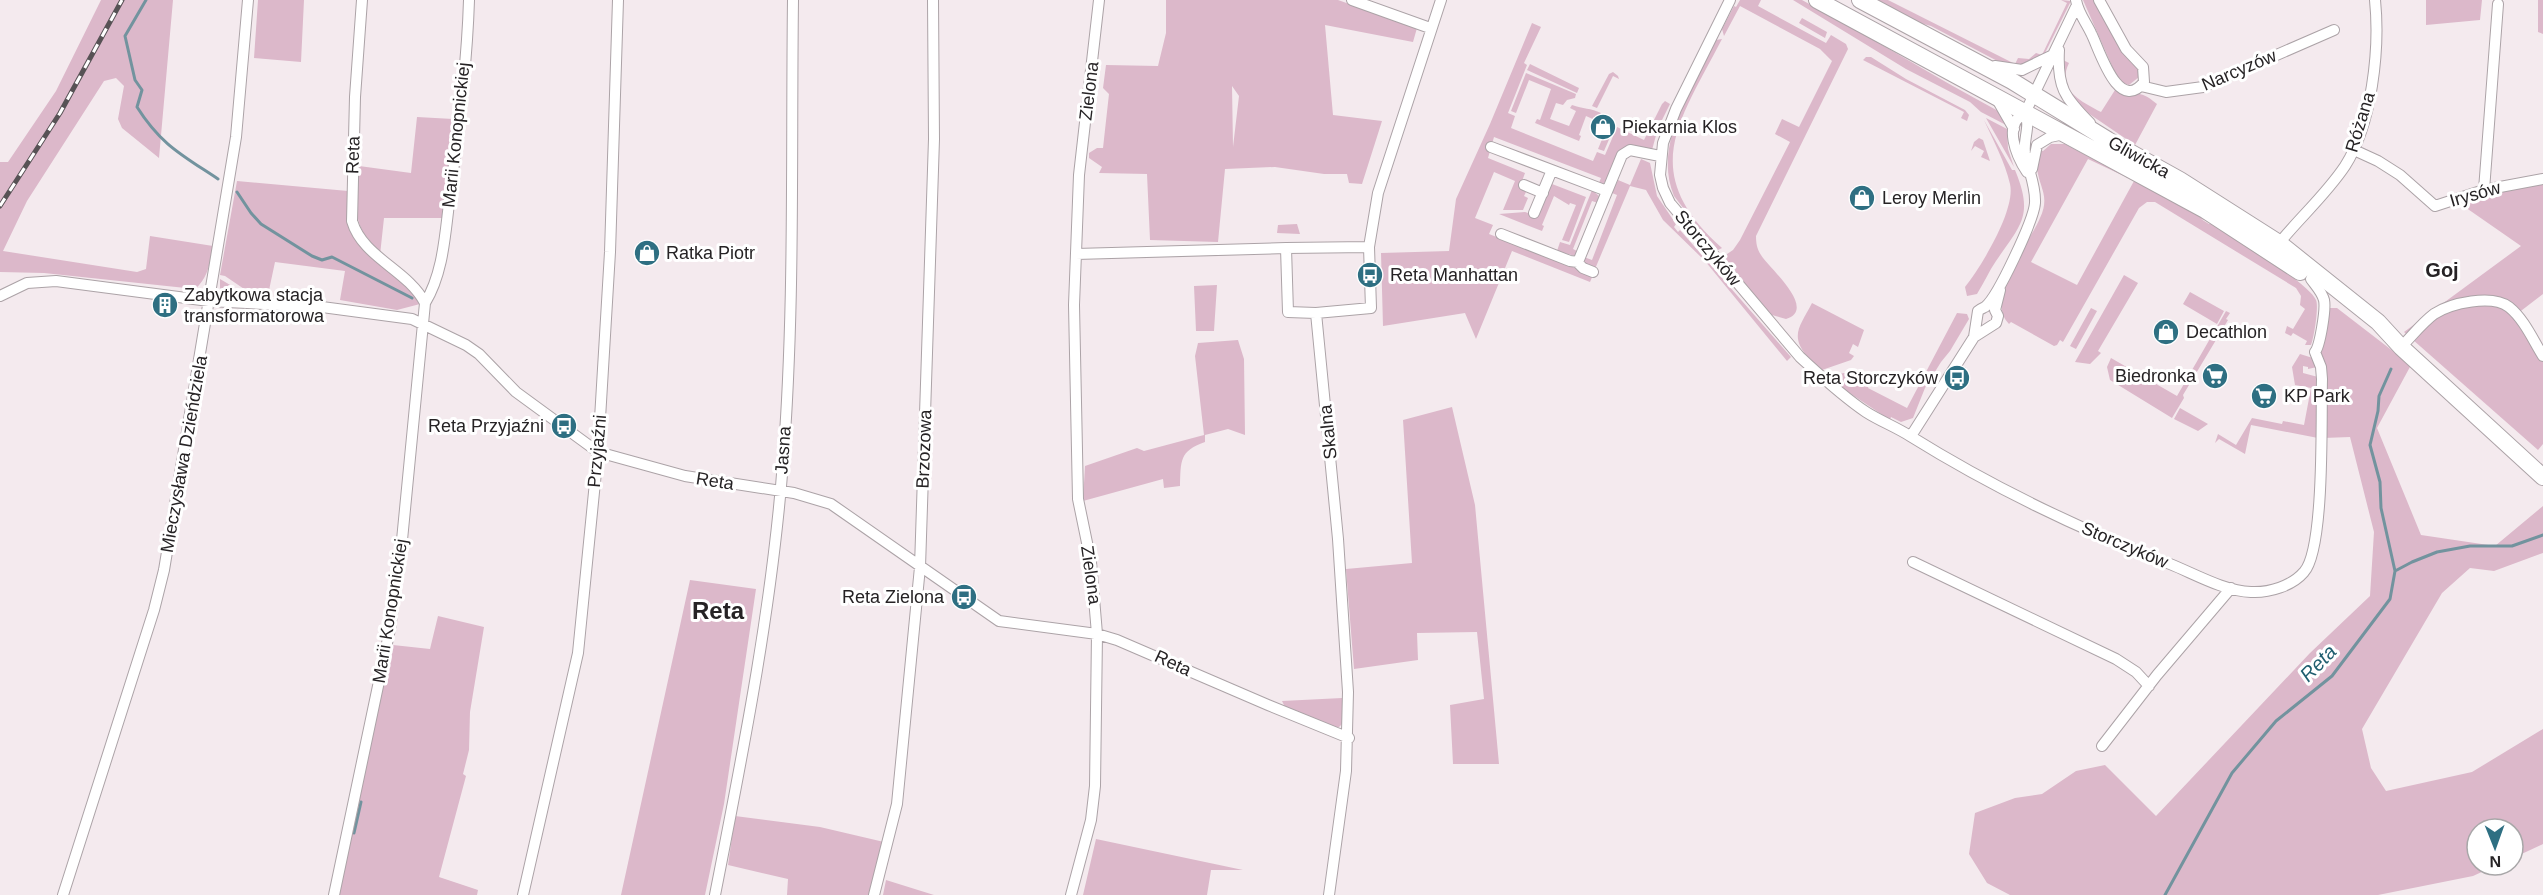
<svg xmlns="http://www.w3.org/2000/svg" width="2543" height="895" font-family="Arial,sans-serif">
	<rect width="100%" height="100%" fill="#f4eaee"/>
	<path fill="#dcb8ca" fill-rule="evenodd" d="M101,0h72l-14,158 -37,-30 -4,-9 6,-33 -8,-8 -12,3 -77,120 -24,50 134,21 9,-3 4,-33 63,10c-3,17 -5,32 -18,43l-151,-16 -44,-1v-110h8l48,-71z
		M258,0h46l-3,62 -47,-4z
		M1166,0h172l79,28 -4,14 -88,-17 8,90 49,6 -20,63 -13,-1 -2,-9h-23l-49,-7 -50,2 -7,73 -68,-2 -3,-66 -48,-1 3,-6 -13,-9v-5l8,-5h6l6,-54 -6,-6 3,-23 52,1 8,-33zM1232,86l7,10 -6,51z
		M1740,0h21l-3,6 68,37 5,-8 15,9 2,5 -92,187c0,7 1,13 5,19 8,13 57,54 25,64l-14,-4 -49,-56 1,-3 9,-6 7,-10 50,-98 -15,-8 7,-15 17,8 33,-66 -12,-12 -80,-43 -16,30 -2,-7 12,-23 2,1z
		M1793,0h9c67,36 131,76 198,112l6,13 -25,-13 -11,-10 -64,-33z
		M1875,0h13l127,64 3,-6 11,1 7,-6 6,2 25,-52 -6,-3 10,1 -27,54 -20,11 -21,-2 -72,-38 -18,-5z
		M2083,0h12l43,69 1,8 -10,8 -10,-3z
		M2426,0h56l-2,20 -54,5z
		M2538,0h5v34l-5,-2z
		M1802,18l25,14 -2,6 -26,-15z
		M1532,23l9,4 -17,36 3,2 -19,48 7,3 -4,12 82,33 4,-9 8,3 12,-28 27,13 18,-36 3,-3 5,3 -12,24 -6,22 -18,-3 -31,37 -5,1 3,-7 -107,-41 -6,21 37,15 -4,11 6,6 -3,6 4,2 -5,12h-20l12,-29 -21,-9 -19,46 18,7 -4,9 104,41 -3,7 -78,-31 -36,88 -11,-26 -82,13 -2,-73 68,-2 7,-52 34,-75z
		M1722,39c-43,83 -85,133 0,209l-6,3 -42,-55c-22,-53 20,-109 42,-156z
		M1866,57h5l35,22 59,31 4,5 -2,6 -6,-3 3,-6 -101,-52z
		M2063,60l6,3c-13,27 12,38 32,49l14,-22c21,8 22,-3 42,14l-22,41 -53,-36 -17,-22z
		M1530,64l49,24 -2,5 -50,-23z
		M1613,72l5,4 1,3 -6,-3 -16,32 -5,-2 17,-32z
		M1526,73l50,21 -1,4 -8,2 -4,5 -7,-2 -6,16 19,7 7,-15 -6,-3 2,-3c11,4 19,3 29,8l-4,8 -11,-5 -7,19 2,1 -2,5 -44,-18 2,-4 3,1 11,-31 -22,-9 -13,33 -5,-2z
		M417,117l36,2 -9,99h-60l-4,37c-31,-35 -23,-45 -21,-89l52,7z
		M1986,118l21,11 1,20 6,18z
		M1984,120l28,50h3c19,46 6,54 -19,91 -7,10 -12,22 -19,33l-10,2 -2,-9c16,-20 51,-77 45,-103 -5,-22 -17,-44 -26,-64z
		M1608,125l6,3 -10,23 -6,-2z
		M1979,138l4,2 7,21 -9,-4 3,-6 -9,-5 -4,5 3,-9z
		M2051,144h14l63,34 -40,-19 -57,103 46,23 57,-104 74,40 -7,-2 8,5 3,-1c19,12 98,61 104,77 3,6 -2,38 -5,45h-6l2,-4 -14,-8 -2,3 -6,-3 2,-7 6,3 12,-20 -5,-4 1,-9 -5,-8 -141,-86h-8l-8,6 -76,134 -3,-2 -3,5 -3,1 -43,-24 -2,2c-25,-25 20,-80 31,-106 10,-22 0,-29 -3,-49 -1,-6 2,-13 2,-19l4,1z
		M1641,159l9,4 7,33 19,28 -2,3 4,5 2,-2 111,127 -4,4 -82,-100 -42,-41 -17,-30 -16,-4 -35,83 -11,-6v-6l8,3 25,-65 -5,-2 6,-13 12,5z
		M237,181l111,10 2,39 9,15 43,32 18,27 -23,6 -57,-10 5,-29 -70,-9 -7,33h-15l-28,-19 -5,-1z
		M2543,183v111l-30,23 30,45v82l-5,6 -134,-118 117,-86 -59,-41 17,-9z
		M1552,184l34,13 -17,45 -7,-2 14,-35 -6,-2 -1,2 -15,-9 -12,29 2,1 -2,5 -43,-17 26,-2 12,4z
		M1592,190l7,6 -1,7 -6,-2 -19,48 6,3 -4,4 -18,-5 3,-9 10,3z
		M1297,224l3,10 -23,-1 1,-8z
		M2124,275l14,8 -40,68 3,2 -11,11 -15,-2z
		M220,279l22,13 -5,3 -14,-1 -3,-6z
		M1217,285l-3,46h-18l-2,-45z
		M2190,292l34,19 -7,13 -34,-20z
		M1812,303l52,27 -6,17 -5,-3 -4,9 5,3 -3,4 -29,10c-6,-4 -10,-9 -15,-14 -18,-21 -6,-31 5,-53z
		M2091,308l6,3 -21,38 -6,-3z
		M2328,308h9l74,57 -34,63 44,107 74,11 48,-40v47l-49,18 -24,-3 -28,25 -80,136 9,39 15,23 86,-19 71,-43v115l-30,14v-29h-36v36h20l-24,11 -95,19h-368l-23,-12 -18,-29 6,-41 40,-15 27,-4 34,-23 29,-6 51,51 154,-163 60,-57 4,-64 -24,-95 -27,1 -3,-87z
		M2226,311l4,2 -4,6 2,1 -45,75 1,3 -12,20 -62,-38 -3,-13 4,-9 66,38z
		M1957,313l10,1 2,5 -19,32 -9,11 -16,26 -12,30 -12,4 -10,-5 -1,3 -51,-34 -2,-6 2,-6 10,-2 21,11 -2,5 39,20z
		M1238,340l6,19 1,76 -17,-6 -23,6v7c-26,9 -24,19 -25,44l-16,2 -1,-9 -80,22 2,-35 52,-18 7,3 60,-16 -9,-79 3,-13z
		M2300,354l16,5 1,8 -9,2v-2l-5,-1v7l15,4v61l-67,-13 -6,29 -26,-15 -4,4 3,-9 18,11 16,-27 30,6 1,-3 21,4 7,-37 -16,-3 -3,-18z
		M1452,407l23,98 24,259h-46l-3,-59 34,-6 -7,-67 -60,1 1,27 -64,9 -8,-100 66,-6 -9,-143z
		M2180,408l28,16 -10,7 -24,-12z
		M690,580l66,9 -32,215 -19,91h-84z
		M438,616l46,11 -14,85 -1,38 -6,24 3,2 -27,101 39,13 -1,5h-143l59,-250 37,4z
		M1342,698v26l-3,3h-7l-47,-20 -3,-6z
		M735,816l85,11 64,15 -14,53h-83l1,-16 -60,-14z
		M1096,839l147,31h-32l-4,25h-124z
		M886,880l48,15h-51z"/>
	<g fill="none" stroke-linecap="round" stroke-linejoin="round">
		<path stroke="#72939e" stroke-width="3" d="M146,0l-21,36 10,44 7,10 -5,17c24,38 45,48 81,72
			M237,192l14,21 10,11 51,32 10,4 10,-3 80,41
			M2391,369l-12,27 -1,15 -8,34 10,37 1,26 14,63
			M354,833l7,-31
			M2165,895l67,-122 44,-52 56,-45 58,-77 5,-28 17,-9 25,-10 33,-6h42l31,-11"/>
		<g stroke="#aca3a7" stroke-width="12">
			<path id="minor" d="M1352,0l78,28
				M1730,0l-54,109 -13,34 -3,32 3,13 7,15 130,154c22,20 42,39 66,55 14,9 30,15 44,24 82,51 169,93 260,128 25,10 54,27 81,28 18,1 41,-6 53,-20 21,-23 17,-157 18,-193l-1,-12 -6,-15c5,-6 11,-43 9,-52 -2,-8 -8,-14 -13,-21
				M2076,0c2,13 10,22 15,33 8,15 27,82 53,49l-1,-15 -17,-18 -27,-49
				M2059,50c-2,37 5,47 31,73
				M1995,66l27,4 31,-15
				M2141,86l25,6 37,-5 131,-57
				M1998,101l16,28
				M1491,147l116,44
				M2354,150l24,11 22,14 35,31 49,-16 59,-11
				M2032,169l5,-24 13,-8 14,-3
				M2027,172c-10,-15 -25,-48 -2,-59l51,-106
				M1524,185l19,8
				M2484,190l14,-186
				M1534,213l18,-43
				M1501,234l69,27 8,1 44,-107 8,-5 30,6
				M2276,247c21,-27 49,-51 69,-81 27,-42 35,-117 30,-166
				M1286,248l83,-1
				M1076,254l210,-6 2,64 28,1
				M1577,262l6,6 10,4
				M0,296l27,-13 29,-2 153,20 113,6 90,12 54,26 13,9 37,38 82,60 87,24 109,17 37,11 168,117 98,13 20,6 151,65 81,33
				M425,303c19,-31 20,-71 25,-107 8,-65 17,-130 19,-196
				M1974,337l4,-26c2,-2 5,-3 7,-4 13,-10 49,-88 50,-104 1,-18 -7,-33 -10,-50 -2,-14 6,-27 0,-40
				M2401,347c11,-11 21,-24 33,-33 17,-11 58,-20 75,-7 15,12 24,33 34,49
				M1911,436l63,-99 22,-14 2,-7 -3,-6 5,-20
				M1913,562l203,97 20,13 13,14
				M2102,746l55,-71 74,-87
				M63,895l91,-285 10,-40 72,-433 12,-137
				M334,895l56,-266 12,-89 23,-237c-18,-34 -62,-45 -73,-82l3,-124 7,-97
				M523,895l55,-242 20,-201 12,-200 8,-252
				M715,895c28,-143 57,-287 68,-433 12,-154 8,-308 10,-462
				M874,895l23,-91 23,-237 14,-428 -1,-139
				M1071,895l20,-75 4,-34 2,-152 -6,-72 -13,-63 -4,-194 5,-130 20,-175
				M1329,895l17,-124 2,-79 -10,-153 -22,-226 55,-5 -2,-61 9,-54 63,-193"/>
		</g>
		<g stroke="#aca3a7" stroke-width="18">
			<path id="primary" d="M1817,0l388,210 95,62
				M1860,0l152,81 96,59 72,40 99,63 99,79 23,25 142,130"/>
		</g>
		<use href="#minor" stroke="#fff" stroke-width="10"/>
		<use href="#primary" stroke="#fff" stroke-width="16"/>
		<g stroke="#575255" stroke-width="5">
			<path id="rail" d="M0,206l60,-93 62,-113"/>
		</g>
		<use href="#rail" stroke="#fff" stroke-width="3" stroke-dasharray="9" stroke-linecap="butt"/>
	</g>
	<defs>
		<g id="shop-disc" transform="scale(1.35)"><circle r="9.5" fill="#2e6f82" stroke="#fff"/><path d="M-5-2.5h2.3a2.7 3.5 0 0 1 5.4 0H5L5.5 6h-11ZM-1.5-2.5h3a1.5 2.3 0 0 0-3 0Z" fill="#fff"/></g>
		<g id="bus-disc" transform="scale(1.35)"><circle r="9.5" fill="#2e6f82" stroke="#fff"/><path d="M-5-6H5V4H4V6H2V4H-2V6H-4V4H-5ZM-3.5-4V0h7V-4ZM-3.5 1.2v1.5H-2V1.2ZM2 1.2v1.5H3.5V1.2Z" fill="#fff"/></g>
		<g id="building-disc" transform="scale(1.35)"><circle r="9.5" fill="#2e6f82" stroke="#fff"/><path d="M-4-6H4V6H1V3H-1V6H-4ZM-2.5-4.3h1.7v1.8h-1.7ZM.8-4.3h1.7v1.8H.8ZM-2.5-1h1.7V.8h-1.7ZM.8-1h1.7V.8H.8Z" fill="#fff"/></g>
		<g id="supermarket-disc" transform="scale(1.35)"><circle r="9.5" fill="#2e6f82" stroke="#fff"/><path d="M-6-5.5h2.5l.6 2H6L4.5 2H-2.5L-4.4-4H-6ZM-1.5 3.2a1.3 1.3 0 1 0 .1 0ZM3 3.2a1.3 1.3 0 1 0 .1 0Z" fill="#fff"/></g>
	</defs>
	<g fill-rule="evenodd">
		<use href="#shop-disc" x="1603" y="127"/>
		<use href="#shop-disc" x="1862" y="198"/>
		<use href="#shop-disc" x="647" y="253"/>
		<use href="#bus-disc" x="1370" y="275"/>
		<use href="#building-disc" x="165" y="305"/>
		<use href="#shop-disc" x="2166" y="332"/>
		<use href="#supermarket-disc" x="2215" y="376"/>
		<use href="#bus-disc" x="1957" y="378"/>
		<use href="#supermarket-disc" x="2264" y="396"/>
		<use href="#bus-disc" x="564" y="426"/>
		<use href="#bus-disc" x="964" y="597"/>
	</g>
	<g text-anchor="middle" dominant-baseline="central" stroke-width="6" stroke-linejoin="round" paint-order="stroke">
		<g font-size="18" fill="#262325" stroke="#fff">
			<text transform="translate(2239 70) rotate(-23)">Narcyzów</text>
			<text transform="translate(1089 91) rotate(-83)">Zielona</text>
			<text transform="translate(2360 122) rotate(-73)">Różana</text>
			<text transform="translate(456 135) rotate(-84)">Marii Konopnickiej</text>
			<text transform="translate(353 155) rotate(-88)">Reta</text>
			<text transform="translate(2139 157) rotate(29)">Gliwicka</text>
			<text transform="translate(2475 194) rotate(-16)">Irysów</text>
			<text transform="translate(1708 248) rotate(50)">Storczyków</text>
			<text transform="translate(1328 432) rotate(-96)">Skalna</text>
			<text transform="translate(924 449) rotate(-88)">Brzozowa</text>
			<text transform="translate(783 450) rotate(-86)">Jasna</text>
			<text transform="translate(597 451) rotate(-85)">Przyjaźni</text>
			<text transform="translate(184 454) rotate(-80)">Mieczysława Dzieńdziela</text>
			<text transform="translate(715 481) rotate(9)">Reta</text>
			<text transform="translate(2125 545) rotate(23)">Storczyków</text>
			<text transform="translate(1091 575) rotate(82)">Zielona</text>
			<text transform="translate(390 611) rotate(-81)">Marii Konopnickiej</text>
			<text transform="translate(1173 663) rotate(25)">Reta</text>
		</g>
		<g font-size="18" fill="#262325" stroke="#fff" text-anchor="start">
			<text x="1622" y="127">Piekarnia Klos</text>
			<text x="1882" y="198">Leroy Merlin</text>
			<text x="666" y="253">Ratka Piotr</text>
			<text x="1390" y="275">Reta Manhattan</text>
			<text x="184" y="295">Zabytkowa stacja<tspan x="184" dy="21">transformatorowa</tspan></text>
			<text x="2186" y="332">Decathlon</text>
			<text x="2196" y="376" text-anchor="end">Biedronka</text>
			<text x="1938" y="378" text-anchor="end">Reta Storczyków</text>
			<text x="2284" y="396">KP Park</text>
			<text x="544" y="426" text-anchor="end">Reta Przyjaźni</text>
			<text x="944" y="597" text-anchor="end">Reta Zielona</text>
		</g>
		<g font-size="20" font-weight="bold" fill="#262325" stroke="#fff">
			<text x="2442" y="270">Goj</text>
		</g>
		<g font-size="20" font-style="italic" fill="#1f5e6f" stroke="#fff">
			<text transform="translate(2318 663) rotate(-46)">Reta</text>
		</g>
		<g font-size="24" font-weight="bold" fill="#262325" stroke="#fff">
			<text x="718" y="610">Reta</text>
		</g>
	</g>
	<g transform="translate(2495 847) rotate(179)"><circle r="28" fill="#ffffff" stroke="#a8a7a8" stroke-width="1.5"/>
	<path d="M0-4.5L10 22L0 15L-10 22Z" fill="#2e6f82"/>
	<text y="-9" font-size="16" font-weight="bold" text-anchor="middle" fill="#262325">N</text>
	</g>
</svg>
